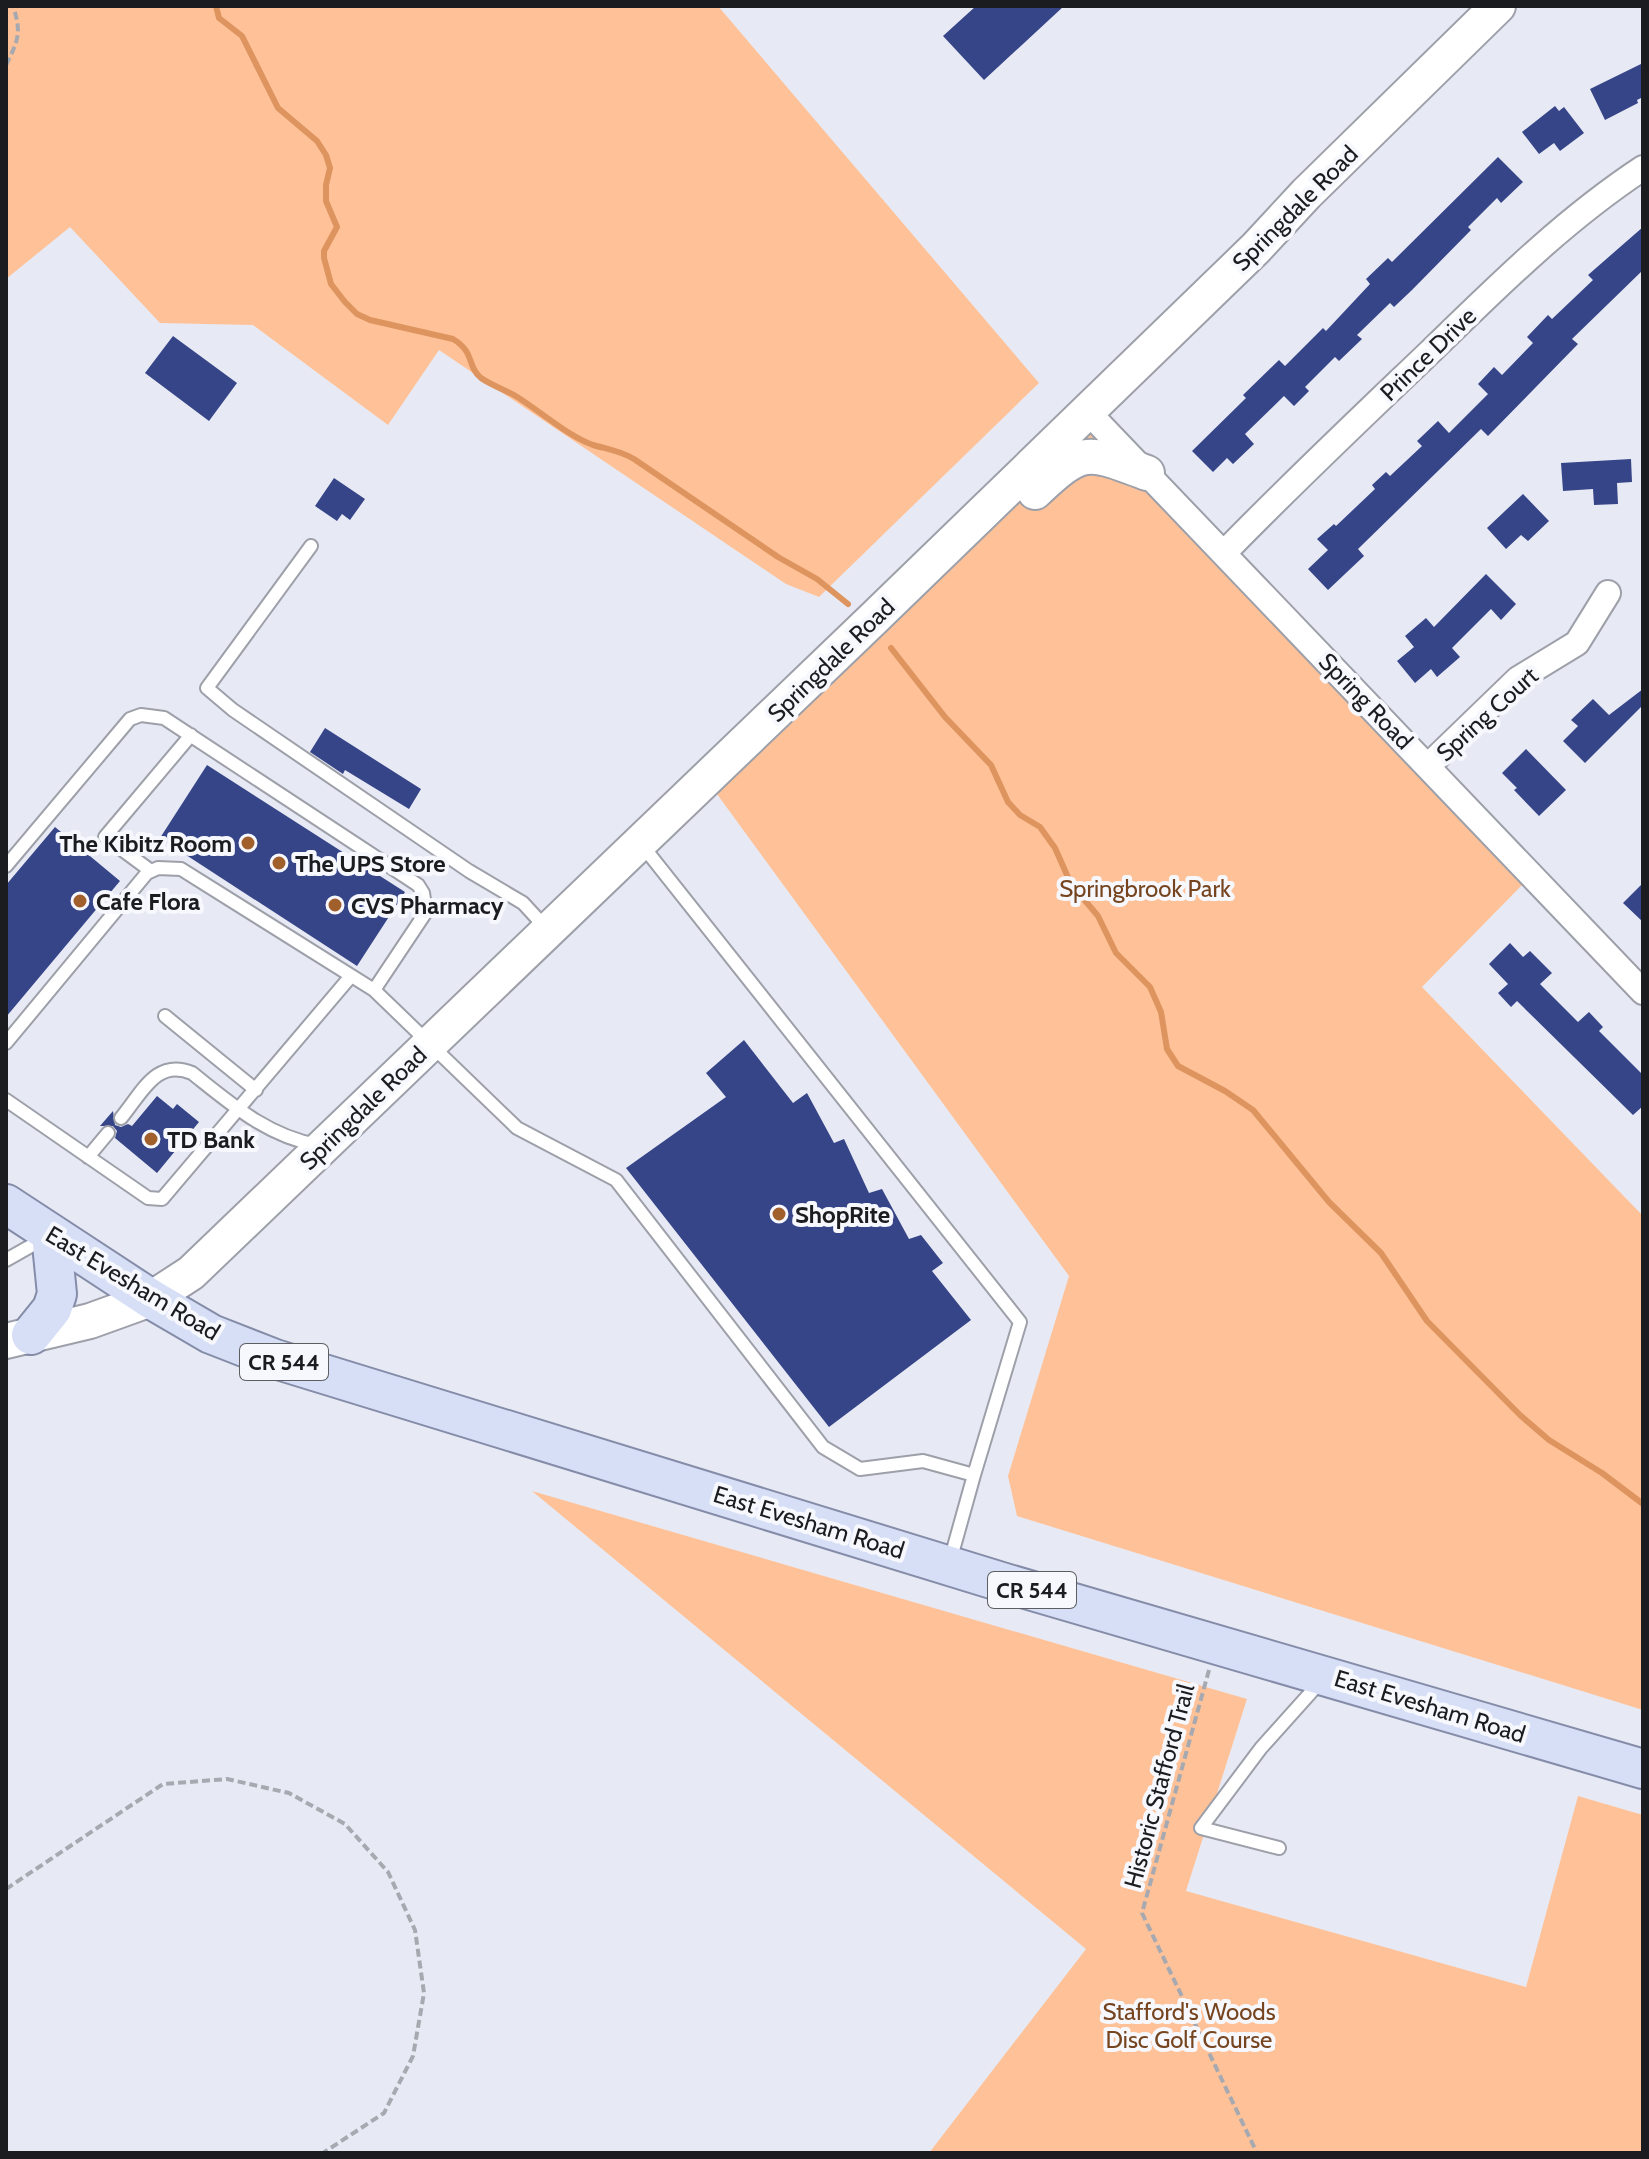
<svg xmlns="http://www.w3.org/2000/svg" width="1649" height="2159" font-family="Cabin,sans-serif">
	<rect width="100%" height="100%" fill="#e7eaf4"/>
	<path fill="#ffc298" d="M6,6h712l321,377 -220,214 -33,-13 -347,-234 -51,75 -135,-100 -93,-2 -90,-96 -64,52z
		M1087,411l445,464 -110,112 221,229v494l-626,-194 -9,-40 61,-200 -363,-497z
		M532,1491l715,208 -61,192 340,96 52,-191 65,19v338h-714l157,-204z"/>
	<g fill="none" stroke-linecap="round" stroke-linejoin="round">
		<path stroke="#de945f" stroke-width="6" d="M216,6l3,12 23,18 36,72 39,33 9,14 4,13 -4,17v16l11,26 -13,24v7l7,26 14,18 12,12 13,6 83,19c22,13 14,28 28,39 10,7 22,11 33,17 25,15 52,40 79,50 14,4 28,6 41,14l144,98 39,22 31,25
			M891,648l54,69 46,48 17,37 12,13 20,12 15,21 16,36 27,32 18,37 34,34 11,25 6,37 11,17 47,25 28,19 76,92 52,51 46,68 93,94 29,25 53,33 41,31"/>
	</g>
	<path fill="#364488" d="M976,6h88l-80,74 -41,-44z
		M1643,63v34l-6,3 1,3 -33,17 -15,-31z
		M1555,106l4,5 5,-4 20,26 -24,18 -6,-8 -15,11 -17,-22z
		M1498,157l25,25 -22,21 -4,-5 -29,29 3,3 -59,60 -18,17 -4,-4 -33,32 5,4 -23,22 -4,-4 -30,30 4,4 -15,15 -10,-10 -39,38 9,10 -21,20 -6,-6 -14,14 -21,-21 54,-53 -3,-3 36,-35 6,6 38,-38 3,3 44,-47 -4,-5 22,-21 4,4z
		M1643,227v43l-71,69 6,5 -90,92 -7,-7 -123,120 6,7 -36,34 -20,-21 20,-19 -11,-11 17,-15 2,2 39,-37 -3,-4 14,-13 4,4 32,-30 -5,-5 21,-20 11,12 39,-39 -10,-10 16,-17 8,8 31,-32 -6,-6 21,-22 4,4 41,-39 -5,-5z
		M173,336l64,47 -28,38 -64,-48z
		M1631,459l1,23 -15,1 1,21 -24,1 -1,-16 -30,2 -2,-28z
		M334,478l31,21 -15,21 -8,-6 -5,7 -22,-15z
		M1523,494l26,27 -21,20 -7,-6 -15,14 -19,-21z
		M1486,574l30,30 -15,16 -10,-11 -39,39 8,9 -23,20 -6,-8 -16,14 -18,-22 17,-14 -9,-11 21,-18 8,9z
		M1643,689v16l-58,58 -22,-22 15,-15 -7,-6 22,-21 16,16z
		M325,728l96,61 -12,20 -64,-39 -2,4 -33,-22z
		M1526,749l40,41 -27,26 -25,-26 3,-2 -15,-15z
		M207,765l198,127 -48,74 -197,-128z
		M55,827l65,54 -114,136v-132z
		M1643,883v39l-20,-19z
		M1510,943l13,14 7,-6 22,22 -12,11 38,38 11,-10 14,15 -4,4 44,44v31l-10,9 -116,-114 -6,6 -13,-14 10,-9 -19,-20z
		M744,1040l49,63 14,-10 27,50 10,-4 25,54 13,-4 27,50 12,-4 22,28 -11,8 39,49 -142,107 -203,-259 100,-71 -20,-24z
		M157,1096l16,13 4,-5 22,18 -42,51 -42,-35 2,-7 -4,-5h-13l13,-15 2,14 6,2 7,-3 4,2z"/>
	<g fill="none" stroke-linecap="round" stroke-linejoin="round">
		<g stroke="#9da0a9" stroke-width="16">
			<path id="service" d="M311,546l-104,142 26,22 236,161 54,32 23,25
				M642,845l378,477 -46,153
				M6,866l124,-147 11,-4 23,3 254,167 5,8 3,19 -52,78
				M151,871l-46,-34 86,-102
				M165,1016l91,74
				M6,1043l141,-170 11,-5 23,1 193,121 143,138 99,52 207,267 37,22 63,-8 51,14 -24,86
				M6,1100l142,98 14,1 189,-223
				M121,1118c21,-25 35,-60 71,-45 39,31 75,63 125,72
				M88,1157l20,-24
				M6,1260l39,-22
				M1279,1848l-78,-20 60,-80 61,-68"/>
		</g>
		<g stroke="#9da0a9" stroke-width="28">
			<path id="minor" d="M1087,411l556,581
				M1224,553c67,-69 137,-135 206,-201 68,-66 134,-132 213,-184
				M1428,766l90,-87 59,-36 31,-50"/>
		</g>
		<g stroke="#9da0a9" stroke-width="38">
			<path id="secondary" d="M1035,492c48,-45 51,-42 112,-19
				M6,1341l84,-20 61,-22 40,-26 680,-652 385,-373 50,-54 192,-188"/>
		</g>
		<g stroke="#848ca8" stroke-width="42">
			<path id="primary" d="M6,1204l145,95 60,35 64,25 730,224 638,186
				M31,1335l21,-26 5,-15 -6,-60"/>
		</g>
		<path stroke="#a7a9b1" stroke-width="4" stroke-dasharray="8 4" stroke-linecap="butt" d="M6,65c12,-24 16,-32 7,-59
			M1209,1670l-67,243 115,240
			M6,1889l157,-105 64,-5 62,14 56,31 43,48 27,58 9,63 -11,63 -29,57 -61,40"/>
		<use href="#service" stroke="#fff" stroke-width="12"/>
		<use href="#minor" stroke="#fff" stroke-width="24"/>
		<use href="#secondary" stroke="#fff" stroke-width="34"/>
		<use href="#primary" stroke="#d7dff7" stroke-width="38"/>
	</g>
	<g fill="#a15f2c" stroke="#f6f8fe" stroke-width="3">
		<circle cx="248" cy="843" r="8"/>
		<circle cx="279" cy="863" r="8"/>
		<circle cx="80" cy="901" r="8"/>
		<circle cx="335" cy="905" r="8"/>
		<circle cx="151" cy="1139" r="8"/>
		<circle cx="779" cy="1214" r="8"/>
	</g>
	<g text-anchor="middle" dominant-baseline="central" stroke-width="8" stroke-linejoin="round" paint-order="stroke">
		<g fill="#f6f8fe" stroke="#5c5e62" stroke-width="2">
			<rect x="240" y="1344" width="88" height="36" rx="6"/>
			<rect x="988" y="1572" width="88" height="36" rx="6"/>
		</g>
		<g font-size="22" font-weight="bold" fill="#1a1c1f">
			<text x="284" y="1362">CR 544</text>
			<text x="1032" y="1590">CR 544</text>
		</g>
		<g font-size="24" fill="#1a1c1f" stroke="#f6f8fe">
			<text transform="translate(1295 208) rotate(-45)">Springdale Road</text>
			<text transform="translate(1428 354) rotate(-44)">Prince Drive</text>
			<text transform="translate(831 660) rotate(-44)">Springdale Road</text>
			<text transform="translate(1366 701) rotate(46)">Spring Road</text>
			<text transform="translate(1487 714) rotate(-42)">Spring Court</text>
			<text transform="translate(363 1108) rotate(-44)">Springdale Road</text>
			<text transform="translate(133 1283) rotate(31)">East Evesham Road</text>
			<text transform="translate(809 1522) rotate(17)">East Evesham Road</text>
			<text transform="translate(1430 1706) rotate(17)">East Evesham Road</text>
			<text transform="translate(1159 1786) rotate(-75)">Historic Stafford Trail</text>
		</g>
		<g font-size="24" font-weight="bold" fill="#1a1c1f" stroke="#f6f8fe" text-anchor="start">
			<text x="232" y="843" text-anchor="end">The Kibitz Room</text>
			<text x="295" y="863">The UPS Store</text>
			<text x="96" y="901">Cafe Flora</text>
			<text x="351" y="905">CVS Pharmacy</text>
			<text x="167" y="1139">TD Bank</text>
			<text x="795" y="1214">ShopRite</text>
		</g>
		<g font-size="24" fill="#76451f" stroke="#f6f8fe">
			<text x="1145" y="888">Springbrook Park</text>
			<text x="1189" y="2011">Stafford's Woods<tspan x="1189" dy="28">Disc Golf Course</tspan></text>
		</g>
	</g>
	<rect width="1649" height="2159" fill="none" stroke="#1a1c1f" stroke-width="16"/>
</svg>
